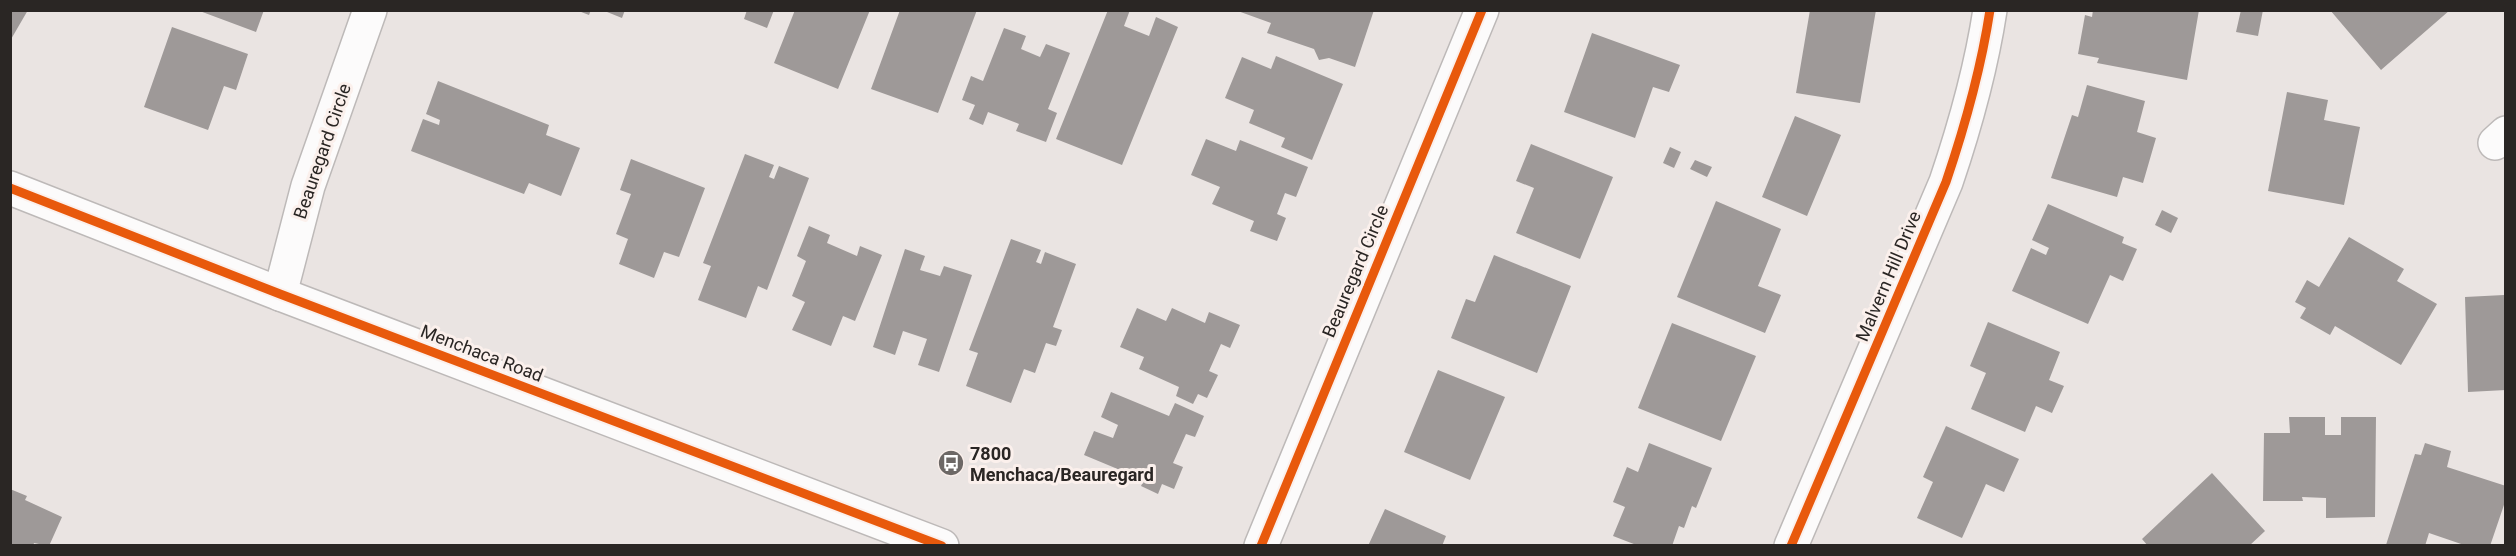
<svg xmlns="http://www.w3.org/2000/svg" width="2516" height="556" font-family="Roboto,sans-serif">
	<rect width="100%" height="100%" fill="#eae4e2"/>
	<path fill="#9e9998" d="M10,10h18l-18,31z
		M197,10h67l-8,22z
		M576,10h15l-2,5z
		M602,10h23l-3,8z
		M747,10h27l-7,18 -23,-9z
		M795,10h75l-32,79 -64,-26z
		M900,10h77l-39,103 -67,-24z
		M1108,10h22l-6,16 25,10 7,-19 22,10 -56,138 -66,-26z
		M1235,10h139l-19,57 -26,-9 -10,2 -5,-11 -47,-16 4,-10z
		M1810,10h66l-16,93 -64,-10z
		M2093,10h106l-12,70 -90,-17 2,-5 -21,-4 7,-39 7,2z
		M2241,10h22l-5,26 -22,-4z
		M2330,10h120l-69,60z
		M172,27l76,27 -12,36 -12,-4 -16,44 -64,-23z
		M1004,28l22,8 -5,13 19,8 6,-13 24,9 -22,56 9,4 -11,29 -30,-11 3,-7 -31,-12 -5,13 -14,-6 6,-14 -13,-5 9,-24 12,5z
		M1592,33l88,32 -11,27 -16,-5 -18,51 -71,-26z
		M1276,56l67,28 -31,76 -31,-13 4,-9 -36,-15 5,-13 -29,-12 17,-41 29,12z
		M438,81l111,44 -3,10 34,13 -19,48 -32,-13 -5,11 -113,-43 12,-32 16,6 1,-5 -14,-6z
		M2087,85l58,16 -8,31 19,6 -13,45 -20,-6 -6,20 -66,-19 21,-63 6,2z
		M2287,92l41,8 -4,20 36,7 -16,78 -76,-14z
		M1795,116l46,19 -34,81 -45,-19z
		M1206,139l30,12 4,-11 68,27 -12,30 -11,-4 -8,21 9,4 -9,23 -27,-10 4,-10 -42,-17 8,-17 -29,-12z
		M1531,144l82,33 -33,82 -64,-26 18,-45 -18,-7z
		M1670,147l11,5 -7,16 -11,-5z
		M745,154l29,11 -5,12 5,2 5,-13 30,12 -42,112 -9,-4 -12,32 -48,-18 13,-34 -8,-3z
		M631,159l74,29 -26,69 -15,-5 -10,26 -35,-14 9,-25 -12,-5 15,-40 -11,-4z
		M1695,160l17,7 -5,10 -17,-8z
		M1716,201l65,28 -23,57 23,9 -16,38 -88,-36z
		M2048,204l76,33 -2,6 15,6 -14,32 -13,-6 -22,49 -76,-33 19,-43 15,7 2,-5 1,-2 -17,-8z
		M2162,210l16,8 -7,15 -16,-8z
		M809,226l21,9 -3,8 30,13 3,-10 22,9 -27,66 -12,-5 -12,30 -39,-16 13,-28 -13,-6 14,-35 -9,-5z
		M2349,237l55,32 -7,12 40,23 -36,61 -66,-39 -5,9 -30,-17 6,-10 -11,-6 12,-22 12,7z
		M1011,239l30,11 -5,12 5,2 4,-12 31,12 -23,63 9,3 -6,16 -10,-3 -11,30 -11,-4 -13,34 -45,-17 12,-33 -9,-3z
		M905,249l20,7 -5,14 20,6 4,-10 28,9 -33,97 -21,-7 9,-26 -24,-8 -8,24 -22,-8z
		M1494,255l77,31 -34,87 -86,-35 15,-39 9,3z
		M2504,295l2,95 -38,2 -3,-95z
		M1137,308l29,13 6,-13 33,15 4,-11 31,13 -10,23 -9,-4 -12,27 9,4 -11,23 -9,-4 -5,10 -17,-8 3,-9 -40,-18 5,-12 -24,-10z
		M1988,322l72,30 -11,28 15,6 -12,27 -16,-7 -11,26 -54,-23 15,-36 -16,-7z
		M1672,323l84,33 -35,85 -83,-33z
		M1438,370l67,27 -35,83 -66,-28z
		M1111,392l58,24 6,-13 29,13 -9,21 -9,-3 -13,29 10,4 -9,22 -12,-5 -4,10 -17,-8 3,-6 -60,-25 10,-24 19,7 5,-13 -17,-8z
		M2289,417h36v18h16v-18h35l-1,100 -49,1v-20l-24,-1 1,4h-40l1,-68h26z
		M1946,426l73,33 -15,33 -18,-8 -24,54 -45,-20 16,-36 -10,-5z
		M1649,443l63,25 -16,40 -4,-2 -8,22 -5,-2 -7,20h-33l-26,-10 12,-29 -12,-5 14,-35 11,5z
		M2425,443l26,8 -4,16 59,19v13l-16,47h-23l-38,-13 -4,13 -39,-1 29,-91 6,1z
		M2212,473l53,58 -16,15h-101l-6,-7z
		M10,489l17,7 -2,4 37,17 -13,29 -15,-3 -1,3 -23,-1z
		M1385,509l61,27 -4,10h-74z"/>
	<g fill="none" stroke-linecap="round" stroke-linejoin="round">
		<g stroke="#bdb9b8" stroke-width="36">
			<path id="street" d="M2495,143l11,-10
				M280,294l28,-108 62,-176
				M1261,546l221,-536
				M1791,546l155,-364c19,-56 35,-113 44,-172"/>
		</g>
		<g stroke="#bdb9b8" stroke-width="36">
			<path id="secondary" d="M10,188l270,106 662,252"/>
		</g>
		<use href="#street" stroke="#fcfbfb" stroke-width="33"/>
		<use href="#secondary" stroke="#fcfbfb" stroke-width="33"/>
		<g stroke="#fbf0ec" stroke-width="13">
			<path id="cycleway" d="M10,188l270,106 662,252
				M1261,546l221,-536
				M1791,546l155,-364c19,-56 35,-113 44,-172"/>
		</g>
		<use href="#cycleway" stroke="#e8590c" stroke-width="9"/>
	</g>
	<defs>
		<g id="bus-disc" transform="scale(1.35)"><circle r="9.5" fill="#6d6866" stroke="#fbf0ec"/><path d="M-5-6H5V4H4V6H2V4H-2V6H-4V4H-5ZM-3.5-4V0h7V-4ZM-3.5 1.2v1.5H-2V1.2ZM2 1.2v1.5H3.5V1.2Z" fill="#fff"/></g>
	</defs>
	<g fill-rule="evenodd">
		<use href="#bus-disc" x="951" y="463"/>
	</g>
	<g text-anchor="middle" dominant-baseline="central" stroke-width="6" stroke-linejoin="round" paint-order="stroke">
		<g font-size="18" fill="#2a2624" stroke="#fbf0ec">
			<text transform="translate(322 151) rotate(-71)">Beauregard Circle</text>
			<text transform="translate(1355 271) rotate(-67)">Beauregard Circle</text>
			<text transform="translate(1888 276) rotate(-67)">Malvern Hill Drive</text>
			<text transform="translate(482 353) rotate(21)">Menchaca Road</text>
		</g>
		<g font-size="18" font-weight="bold" fill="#2a2624" stroke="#fbf0ec" text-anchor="start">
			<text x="970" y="453">7800<tspan x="970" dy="21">Menchaca/Beauregard</tspan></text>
		</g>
	</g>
	<rect width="2516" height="556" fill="none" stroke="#2a2624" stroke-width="24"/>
</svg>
